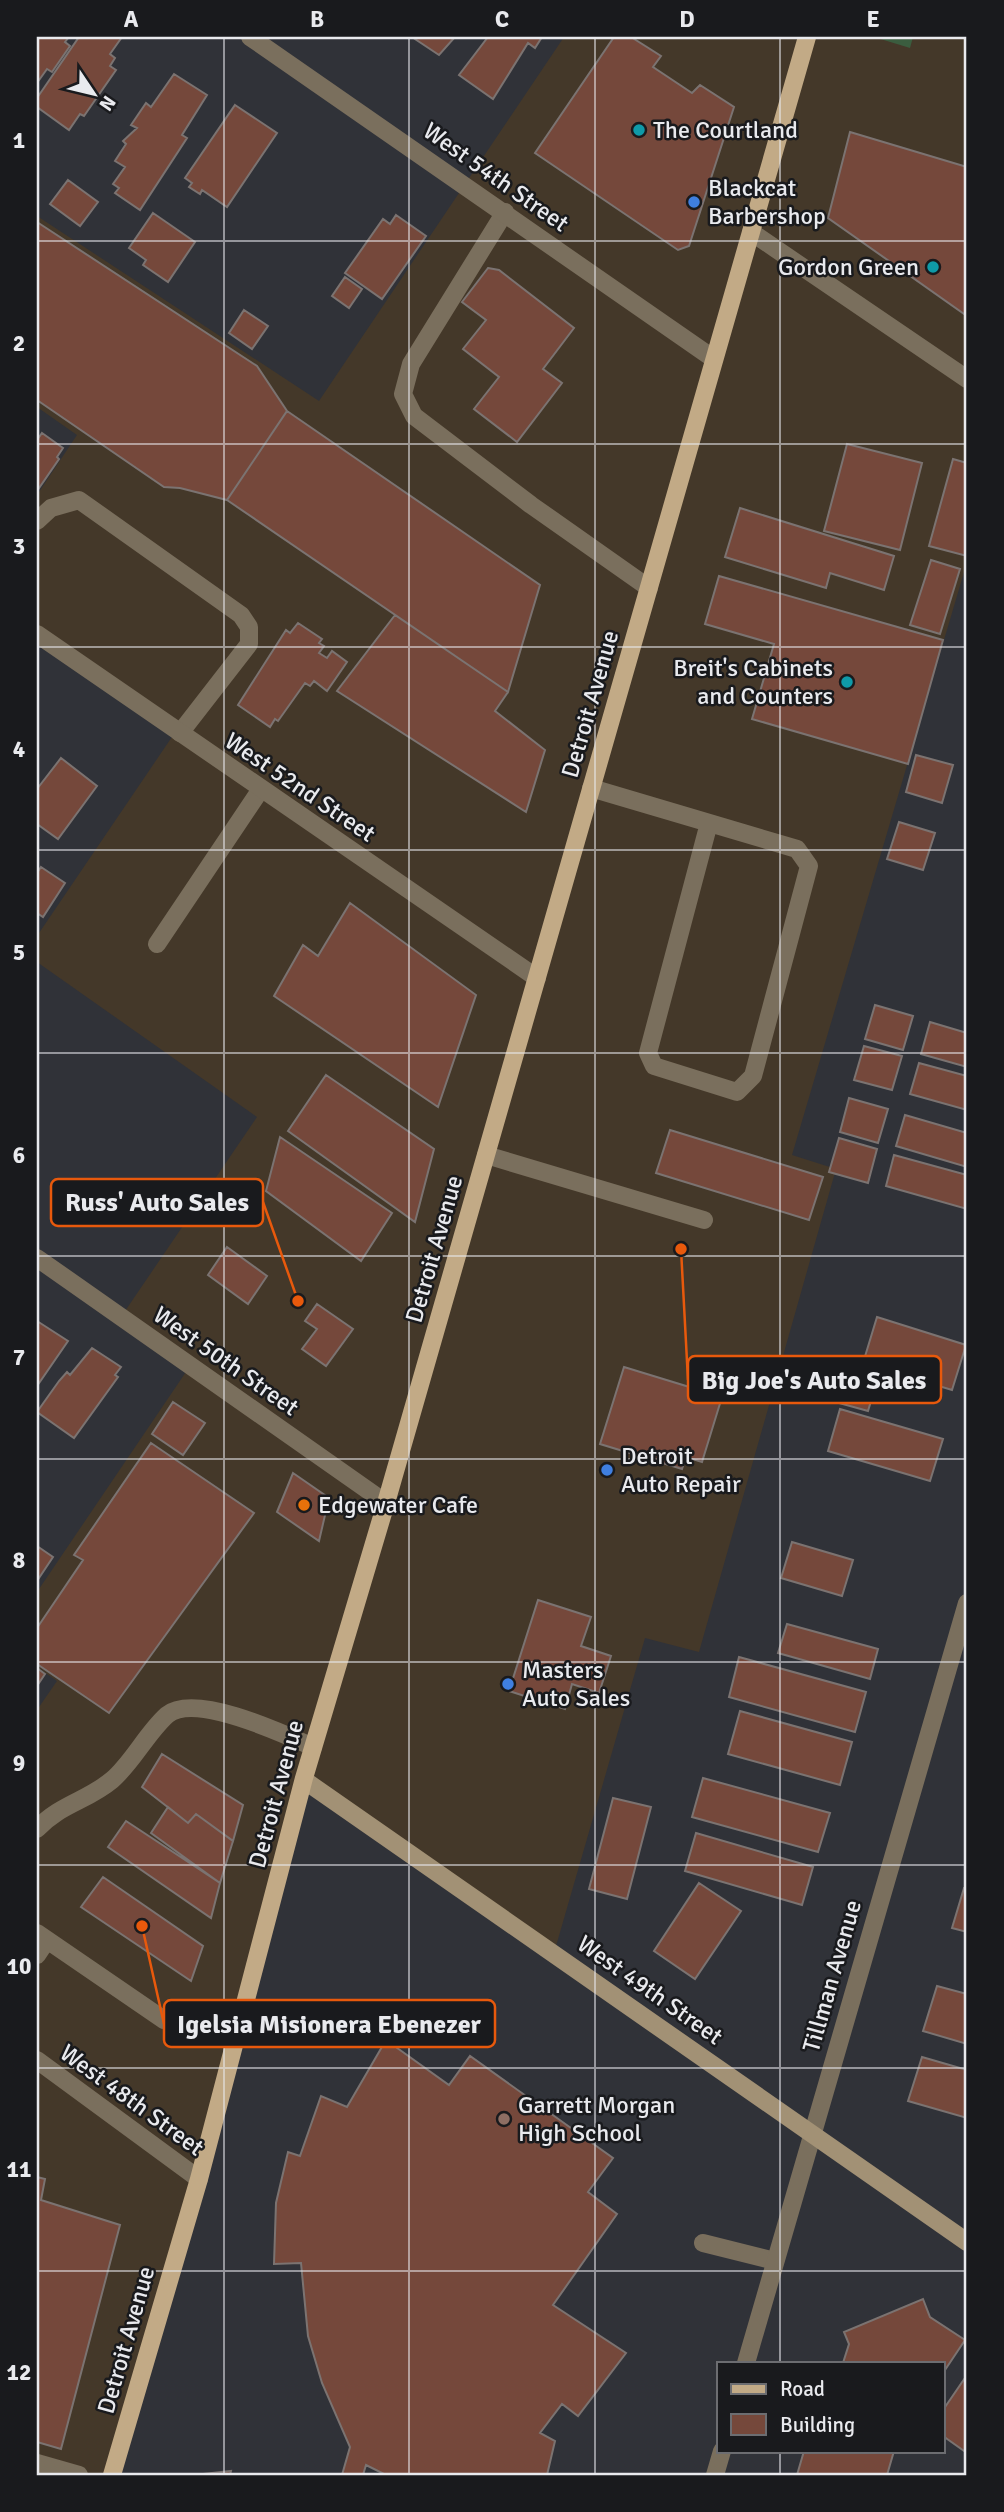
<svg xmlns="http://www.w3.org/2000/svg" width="1004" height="2512" font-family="Signika,sans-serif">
	<rect width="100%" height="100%" fill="#303238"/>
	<path fill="#443829" d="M564,37h403v525l-175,593 44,14 -137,483 -54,-14 -91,315 -250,-173 -192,695h-75v-765l20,-29 -20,-14v-75l153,-226 -69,-49 136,-200 -220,-155v-26l139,-205 -139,-97v-139l40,-60 -40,-28v-191l282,185z"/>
	<path fill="#3b5d3f" d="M874,37h39l-3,11z"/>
	<path fill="#75483b" stroke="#7b7371" stroke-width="2" d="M37,37h32l-4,5 5,4 -18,26 -5,-3 -10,14z
		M79,37h43l-12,17 5,4 -5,8 6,4 -32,46 -4,-2 -11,16 -32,-23v-9z
		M412,37h43l-16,18z
		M488,37h54l-7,11 -7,-5 -35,56 -34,-24z
		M614,37h17l30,19 -8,11 39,26 8,-8 34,22 -45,139 -11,4 -143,-97z
		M174,74l33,21 -25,40 5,3 -47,72 -25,-17 4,-5 -6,-4 12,-17 -10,-6 11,-17 -3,-3 14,-13 -6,-3 15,-22 5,4z
		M235,105l42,28 -50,74 -25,-17 -2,4 -11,-7 3,-4 -7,-5z
		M850,132l117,35v149l-139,-98z
		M68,180l30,22 -18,24 -30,-22z
		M153,213l42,29 -27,40 -25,-17 3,-5 -17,-12z
		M396,215l30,21 -44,63 -37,-26 38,-54 7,5z
		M37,222l220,144 30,45 -60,89 -47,-12 -16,-1 -127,-87z
		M488,268l11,2 75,58 -31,41 19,14 -45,59 -43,-33 25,-32 -36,-28 23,-29 -24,-18z
		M345,277l17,12 -13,19 -17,-12z
		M244,310l24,16 -16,23 -23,-16z
		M287,411l253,174 -32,107 -281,-192z
		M42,433l21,15 -6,9 2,2 -22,32v-51z
		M847,444l75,19 -22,87 -76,-19z
		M953,459l14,4v93l-38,-10z
		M740,508l154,48 -10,34 -54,-17 -4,15 -101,-31z
		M931,560l29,9 -20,65 -30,-9z
		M719,576l224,64 -35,124 -156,-45 22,-75 -69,-20z
		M395,615l113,77 -13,19 50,39 -19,62 -189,-121z
		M298,623l24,16 -3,4 5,3 -5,7 8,5 5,-7 15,11 -20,29 -13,-10 -4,5 -5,-3 -27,38 -3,-2 -5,8 -32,-22 48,-75 4,3z
		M916,755l37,10 -11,38 -36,-11z
		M61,758l36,28 -39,53 -21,-15v-35z
		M899,822l36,11 -12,37 -36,-11z
		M41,867l24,16 -22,34 -6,-4v-40z
		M350,903l126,92 -38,112 -164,-111 29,-51 15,11z
		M875,1005l38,11 -10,34 -38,-11z
		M930,1022l37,11v34l-46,-13z
		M864,1046l38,10 -10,34 -38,-10z
		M919,1063l48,13v34l-57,-16z
		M326,1075l108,74 -19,73 -127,-91z
		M849,1098l39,11 -10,34 -38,-11z
		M905,1115l62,18v34l-71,-21z
		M670,1130l153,47 -14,43 -153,-47z
		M280,1137l112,76 -31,48 -95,-70z
		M839,1138l38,11 -9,34 -39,-11z
		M894,1155l73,20v34l-81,-23z
		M227,1247l40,29 -19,28 -40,-29z
		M317,1304l36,25 -27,37 -24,-17 15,-20 -12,-8z
		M877,1317l89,28 -14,45 -89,-27z
		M37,1321l31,20 -31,45z
		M92,1348l29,19 -6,8 3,2 -44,61 -37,-26 22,-31 8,-9 3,3z
		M842,1364l37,10 -11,37 -36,-10z
		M624,1367l98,30 -20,65 -16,-5 -4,12 -82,-25z
		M173,1402l32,21 -22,32 -31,-21z
		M840,1409l103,30 -13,42 -102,-30z
		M151,1443l103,70 -145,200 -72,-49v-36l46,-68 -9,-5z
		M293,1473l36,25 -10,43 -42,-29z
		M792,1542l61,18 -11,36 -61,-18z
		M37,1546l16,11 -16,24z
		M538,1600l53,17 -10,29 30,10 -12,37 -27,-9 -7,25 -56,-18z
		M787,1624l91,25 -8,30 -92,-26z
		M739,1657l127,35 -11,40 -126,-35z
		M37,1668l8,6 -8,12z
		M740,1711l112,31 -12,43 -112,-31z
		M162,1754l81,51 -10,36 -37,-27 -8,9 -46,-36z
		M703,1778l127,35 -12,39 -126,-35z
		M613,1798l38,9 -24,92 -38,-10z
		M168,1807l20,16 8,-9 37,27 -13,42 -69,-50z
		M126,1821l94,62 -9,35 -103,-71z
		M696,1833l117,34 -11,38 -117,-34z
		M103,1877l100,69 -12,35 -110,-74z
		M699,1883l42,28 -46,68 -41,-28z
		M964,1888h3v44l-15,-4z
		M937,1986l30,8v50l-44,-13z
		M386,2040l63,45 21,-29 143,102 -25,34 29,22 -64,91 73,48 -48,63 -16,-12 -22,29 15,8 -8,34h-161l-20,-10 -3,10h-21l8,-28 -28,-64 -14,-47 -7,-73 -27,1 2,-61 12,-51 12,4 21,-60 26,11z
		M922,2057l45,13v48l-59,-17z
		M37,2177l8,2 -4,21 79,25 -59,224 -24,-7z
		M923,2299l7,18 35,23 -22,33v-10h-100l6,-19 -5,-12z
		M967,2375v78l-24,-17v-26z
		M804,2451h90l-7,24h-90z
		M231,2471l-1,4h-36z"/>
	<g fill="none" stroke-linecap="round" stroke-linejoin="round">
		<path stroke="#7a6f5d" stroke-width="18" d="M505,212l-94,152 -8,30 11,22 117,89 118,83
			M37,521l14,-13 28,-8 162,115 8,12v17l-69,89
			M591,788l206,61 12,17 -56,210 -16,16 -83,-26 -6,-13 61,-230
			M157,944l104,-155
			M486,1155l218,65
			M37,1829c23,-25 50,-28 75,-49 21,-18 34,-46 55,-65 28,-23 117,19 146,32
			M37,1933l127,87
			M37,1955l10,-15
			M703,2243l72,18
			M37,2463l42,12"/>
		<path stroke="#7a6f5d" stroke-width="18" d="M250,37l464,322
			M751,232l216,147
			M37,634l500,344
			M37,1258l349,245
			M37,2060l162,119
			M746,2363l221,-760
			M715,2475l7,-24"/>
		<path stroke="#a29175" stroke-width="18" d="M304,1780l663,462"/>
		<path stroke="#c2aa86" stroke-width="18" d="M112,2475l87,-296 105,-401 82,-275 421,-1466"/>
	</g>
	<path fill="none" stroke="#e9eaee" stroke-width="2" stroke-opacity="0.55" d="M224,37v2438M409,37v2438M595,37v2438M780,37v2326M37,241h930M37,444h930M37,647h930M37,850h930M37,1053h930M37,1256h930M37,1459h930M37,1662h930M37,1865h930M37,2068h930M37,2271h930M780,2451v24"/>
	<g fill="#0f9aa8" stroke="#191a1d" stroke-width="2.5">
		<circle cx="639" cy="130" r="7"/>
		<circle cx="933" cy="267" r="7"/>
		<circle cx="847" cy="682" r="7"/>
	</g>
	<g fill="#3f7fe0" stroke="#191a1d" stroke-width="2.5">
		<circle cx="694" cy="202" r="7"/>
		<circle cx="607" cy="1470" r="7"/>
		<circle cx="508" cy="1684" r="7"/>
	</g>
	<circle fill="#e8710a" stroke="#191a1d" stroke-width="2.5" cx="304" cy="1505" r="7"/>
	<circle fill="#8d6e63" stroke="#191a1d" stroke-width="2.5" cx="504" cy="2119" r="7"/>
	<g text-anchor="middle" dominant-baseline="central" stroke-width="5" stroke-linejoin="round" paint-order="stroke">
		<g font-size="24" fill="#e9eaee" stroke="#191a1d" text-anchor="start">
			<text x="653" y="130">The Courtland</text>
			<text x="708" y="188">Blackcat<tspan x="708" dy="28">Barbershop</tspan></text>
			<text x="919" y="267" text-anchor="end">Gordon Green</text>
			<text x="833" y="668" text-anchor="end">Breit's Cabinets<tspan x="833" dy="28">and Counters</tspan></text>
			<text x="621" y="1456">Detroit<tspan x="621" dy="28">Auto Repair</tspan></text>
			<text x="318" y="1505">Edgewater Cafe</text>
			<text x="522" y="1670">Masters<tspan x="522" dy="28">Auto Sales</tspan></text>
			<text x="518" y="2105">Garrett Morgan<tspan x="518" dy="28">High School</tspan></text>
		</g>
		<g font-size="24" fill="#e9eaee" stroke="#191a1d">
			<text transform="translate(496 177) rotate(35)">West 54th Street</text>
			<text transform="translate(590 704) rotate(-74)">Detroit Avenue</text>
			<text transform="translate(300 787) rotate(34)">West 52nd Street</text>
			<text transform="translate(434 1249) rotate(-74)">Detroit Avenue</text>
			<text transform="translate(226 1361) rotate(35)">West 50th Street</text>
			<text transform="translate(276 1794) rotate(-75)">Detroit Avenue</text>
			<text transform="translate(832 1976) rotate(-74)">Tillman Avenue</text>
			<text transform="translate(650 1990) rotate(35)">West 49th Street</text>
			<text transform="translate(132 2100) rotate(36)">West 48th Street</text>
			<text transform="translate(126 2340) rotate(-74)">Detroit Avenue</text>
		</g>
	</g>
	<path fill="none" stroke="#e8590c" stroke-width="2.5" d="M298 1301L263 1202M681 1249L688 1380M142 1926L164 2024"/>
	<g fill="#e8590c" stroke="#191a1d" stroke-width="2.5">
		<circle cx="298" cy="1301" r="7"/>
		<circle cx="681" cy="1249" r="7"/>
		<circle cx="142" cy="1926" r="7"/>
	</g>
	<g fill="#191a1d" stroke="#e8590c" stroke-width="2.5">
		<rect x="51" y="1179" width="212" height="47" rx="7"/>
		<rect x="688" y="1356" width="253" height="47" rx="7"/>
		<rect x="164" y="2000" width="331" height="47" rx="7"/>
	</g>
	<g font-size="26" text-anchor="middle" font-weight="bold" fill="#e9eaee">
		<text x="157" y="1211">Russ' Auto Sales</text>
		<text x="814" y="1389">Big Joe's Auto Sales</text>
		<text x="329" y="2033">Igelsia Misionera Ebenezer</text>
	</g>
	<rect width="1004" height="2512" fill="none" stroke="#191a1d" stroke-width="77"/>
	<rect x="717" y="2362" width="228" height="91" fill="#191a1d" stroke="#6c6d71" stroke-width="2"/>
	<rect x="731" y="2384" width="35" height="10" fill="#c2aa86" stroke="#6c6d71" stroke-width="2"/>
	<text x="780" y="2396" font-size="21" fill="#e9eaee">Road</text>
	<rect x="731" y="2414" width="35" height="21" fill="#75483b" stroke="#6c6d71" stroke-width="2"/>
	<text x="780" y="2432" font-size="21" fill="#e9eaee">Building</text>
	<g transform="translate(94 94) rotate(125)" stroke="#191a1d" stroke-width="5" paint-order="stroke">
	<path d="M0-5L12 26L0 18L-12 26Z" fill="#e9eaee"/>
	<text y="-10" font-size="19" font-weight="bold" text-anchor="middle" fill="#e9eaee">N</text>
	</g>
	<rect x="38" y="38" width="927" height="2436" fill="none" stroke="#e9eaee" stroke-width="2.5"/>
	<g font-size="23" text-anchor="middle" font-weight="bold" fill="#e9eaee">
		<text x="131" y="27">A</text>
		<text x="317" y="27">B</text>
		<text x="502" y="27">C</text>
		<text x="687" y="27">D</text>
		<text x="873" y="27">E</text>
		<text x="19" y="148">1</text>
		<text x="19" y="351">2</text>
		<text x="19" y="554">3</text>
		<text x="19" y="757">4</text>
		<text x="19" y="960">5</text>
		<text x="19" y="1163">6</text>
		<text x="19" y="1365">7</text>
		<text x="19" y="1568">8</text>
		<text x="19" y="1771">9</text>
		<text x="19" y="1974">10</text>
		<text x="19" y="2177">11</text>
		<text x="19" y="2380">12</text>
	</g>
</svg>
